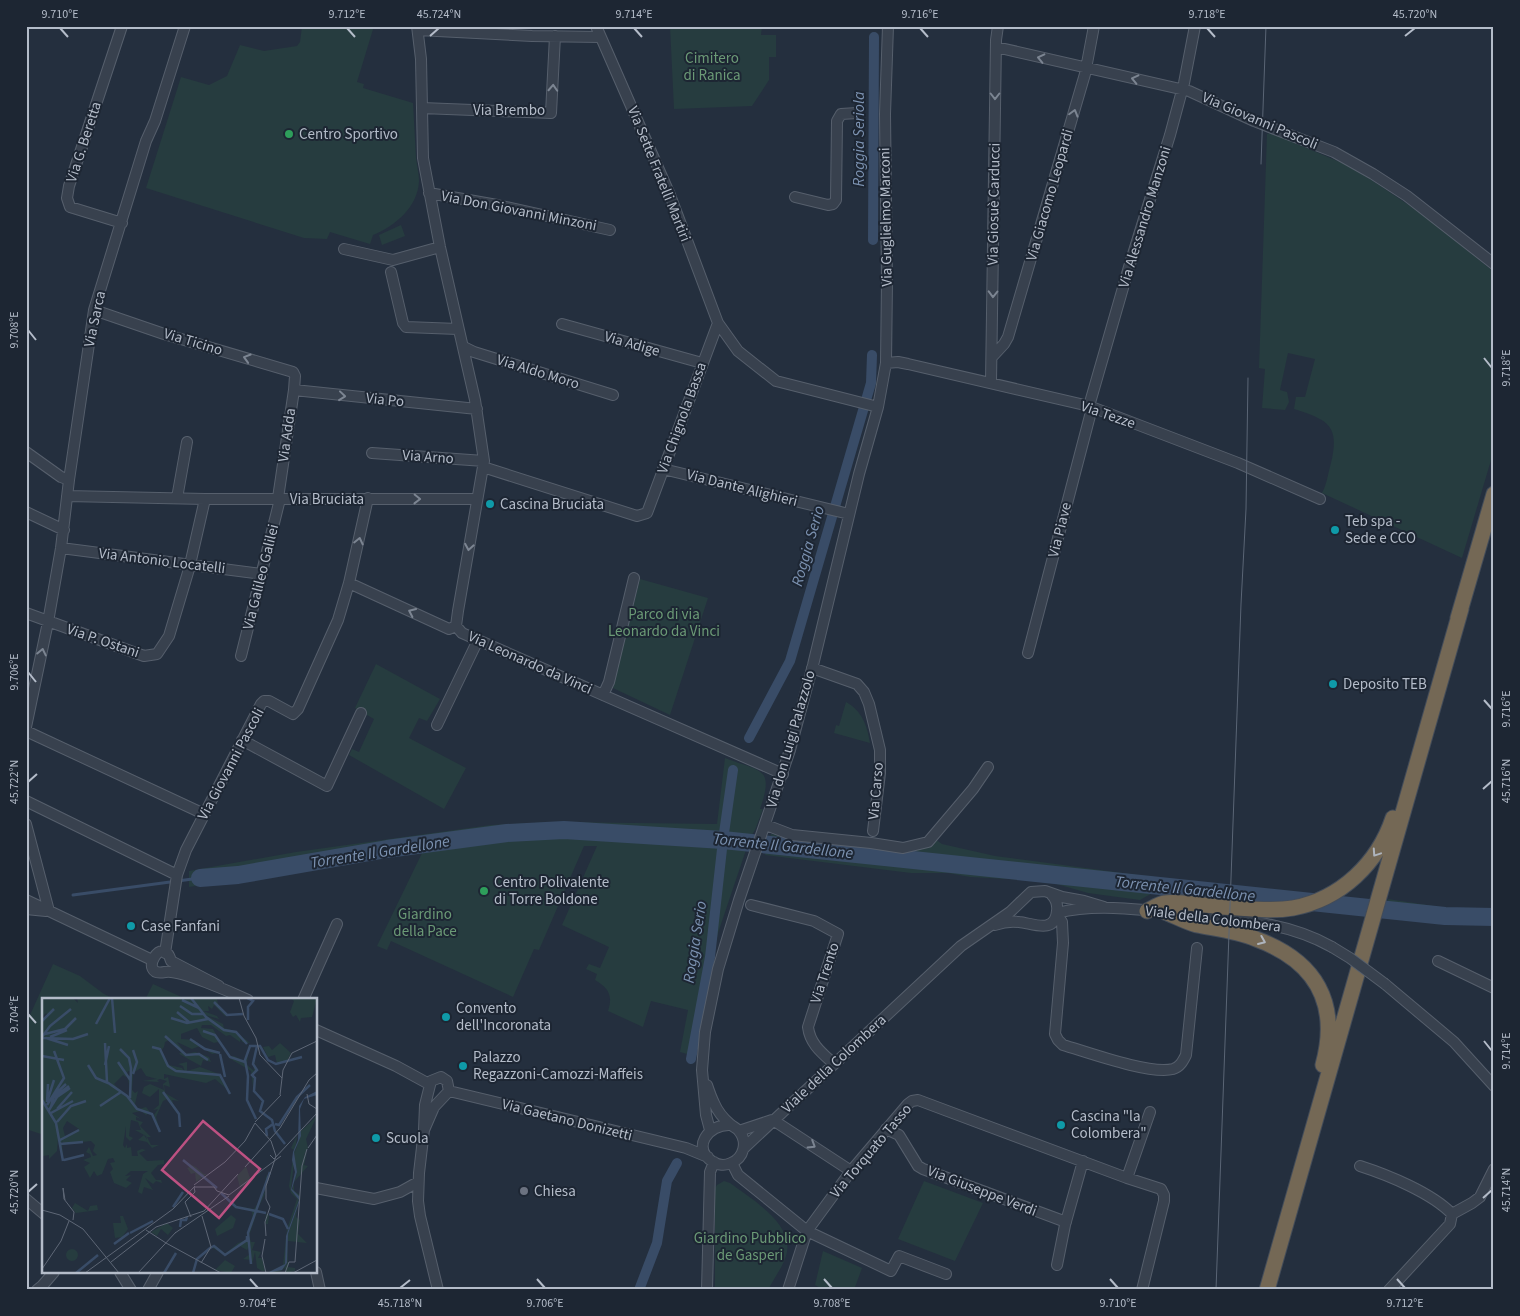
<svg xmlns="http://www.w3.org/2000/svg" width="1520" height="1316" font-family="'Source Sans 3',sans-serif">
	<rect width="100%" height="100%" fill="#242f3e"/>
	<path fill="#263c3f" d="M302,26h72l-17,56 7,2 -1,4 50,15c1,18 2,37 3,55 1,8 3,16 3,23 -1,26 -24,45 -46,54l-3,9 -40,-12 -3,7 -23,-1 -158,-50 35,-111 28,8 18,-9 13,-31 24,6 33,-5 3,-4z
		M670,26h92l-1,9h15v22h-7v23l-17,26 -78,3z
		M1271,133l71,30 28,16 52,35 72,58v178l-32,108 -140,-65c5,-9 6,-20 9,-30 9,-38 -3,-43 -37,-54l2,-12h9l10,-38 -27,-6 -8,37 7,2 2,10 -4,8 -23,-2 3,-39 -6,-1 8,-234z
		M401,225l4,11 -23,9 -3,-10z
		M640,579l68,19 -38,117 -57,-27z
		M376,664l64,35 -13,22 -8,-3 -10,20 57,30 -22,41 -95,-54 3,-6 7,3 15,-33 -19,-11z
		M846,702c16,9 21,23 24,41l-36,-10 2,-8 3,1z
		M725,758c35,14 50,8 35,51h3l-8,21 -5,8 -32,95 -24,123 -14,-4 8,-42 -37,-9 -8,26 -35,-16c5,-15 1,-23 -13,-31l2,-6 -11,-5 3,-5 11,4 9,-21 -47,-22 35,-79h-13l-45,104 -5,-1 -21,48 -122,-56 -4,9 -10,-4 46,-95 -234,36v-16l107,-19 195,-27 63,-3 163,2z
		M771,834l138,15 26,-10 7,5 53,12 233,31v10l-72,-6 -16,9 -52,-7 -42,-12 -76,-4 -22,-4h-37l-146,-18z
		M1388,899l65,10 41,-1v15l-110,-8z
		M53,964l27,12 24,18 13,6h-73v135l-18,-6v-105z
		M153,984l35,16h-43z
		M724,1181l6,2c20,15 62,39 57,69 -2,12 -13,26 -19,38h-53v-102l2,-3z
		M924,1181l59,22 -28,58 -57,-22z
		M823,1251l39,17 -8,22h-30l-9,-5z"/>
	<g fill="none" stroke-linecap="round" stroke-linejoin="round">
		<path stroke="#394c67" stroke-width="3" d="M73,895l127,-17"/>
		<path stroke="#394c67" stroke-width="10" d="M873,240l1,-203
			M749,738l41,-77 81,-278 1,-28
			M691,1059l19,-102 13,-117 10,-70
			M639,1290l18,-47 10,-62 10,-18"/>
		<path stroke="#394c67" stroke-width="18" d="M200,878l38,-3 149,-26 120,-16 57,-3 159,10 722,76 49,1"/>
		<g stroke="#565f6c" stroke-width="12">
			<path id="minor" d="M122,26l-53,160 -2,12 3,9 52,16
				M417,26l4,33 2,99 3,16 14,73 35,153 9,61 -26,150 -2,15
				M596,26l74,169 48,128 20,28 38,30 102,26
				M418,30l114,6 68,1
				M996,47l193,44 65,30 80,31 39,22 34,22 87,68
				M422,108l129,5 4,-77
				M429,193l68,12 113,25
				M795,197l33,8 5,-1 3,-4 1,-79 4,-7 16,-1
				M344,249l49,11 47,-13
				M391,272l12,51 3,4 52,2
				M94,310l70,24 129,38 2,4 -1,14 -16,108
				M562,324l140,39
				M464,347l10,5 139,43
				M992,357l12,-13 4,-7 77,-263 9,-48
				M886,363l12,-1 10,2 181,42 149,57 82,36
				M991,382l5,-342 2,-14
				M294,390l183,19
				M1089,406l40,-139 41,-132 14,-52 11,-57
				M26,452l35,25 8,3
				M372,453l112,8
				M483,467l154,49 10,-3 71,-190
				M663,469l186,45
				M67,496l138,3h272
				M177,498l10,-56
				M26,512l38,18
				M61,548l201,26
				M349,583l100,46 7,-3
				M26,613l118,43 13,-2 12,-18 20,-67 16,-70
				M456,626l6,7 321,141
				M1028,653l64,-245
				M241,656l39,-157
				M812,668l45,16 7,8 5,12 11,46v23l-7,58
				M603,695l6,-13 25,-104
				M437,725l41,-85
				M26,727l22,-105 13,-74 8,-68 25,-170 52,-169 9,-20 30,-95
				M26,731l178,83
				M242,740l85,46 34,-73
				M26,801l151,74
				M26,824l23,87
				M766,825l26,10 79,8 32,5 25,-6 45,-53 15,-22
				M26,900l126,60
				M751,905l63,16 24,13 -30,93c2,17 14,26 26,37
				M26,909l20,2
				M1057,913c33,-8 64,-5 97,-2
				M1178,914c53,5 106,6 154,33
				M1057,915l5,7 1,21 -8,91 3,6 5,5c24,7 87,30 110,24 7,-2 10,-8 13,-14l11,-107
				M995,925c8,-3 16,-4 24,-3 13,1 36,13 38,-11 1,-7 -1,-12 -6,-17
				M165,953l12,-78 9,-25 75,-146 3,-3h5l24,13 5,-5 40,-89 11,-37 19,-85
				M1438,961l56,27
				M1385,984l69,58 40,44
				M219,986l-48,-25c-8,-30 -35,17 -6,11 14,-3 68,21 83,28
				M303,1000l34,-76
				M316,1030l80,36 33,18
				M707,1085c2,6 4,12 7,18 3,7 10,16 16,21 3,3 7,4 9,7 9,11 5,27 -8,32 -6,3 -13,2 -18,-1 -22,-14 -5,-38 17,-37
				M449,1091l237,57 22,9
				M773,1120l78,51
				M886,1129l13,6 19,31 5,3 143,53
				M424,1130l10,-23 15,-16 -2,-10 -6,-4 -10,4 -6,24 -1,25 -5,43 -1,28 2,15 18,74
				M710,1130l-4,-15 -4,-45 3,-38 13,-63 21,-69 51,-150 23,-85 46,-191 19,-67 8,-44 1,-82 -2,-167 3,-88
				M739,1131l33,-11
				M744,1148l217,-202 49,-34 21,-20 14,-1 17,6 22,4 20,6
				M732,1163l6,12 69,56 84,40 8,-15 47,18
				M1360,1166c28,9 72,27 92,48
				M1127,1178l23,-66
				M316,1188l58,11 26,-7 18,-10
				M26,1199l18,15
				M1057,1265l8,-40 18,-64
				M120,1272l11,18
				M316,1272l4,18
				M37,1290l5,-4 12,-14
				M148,1290l10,-18
				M707,1290l3,-118 4,-10
				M788,1290l19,-59 44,-60 57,-67 4,-3 6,-1 209,78 34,11 3,6v6l-22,89
				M1389,1290l61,-66 2,-10 20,-11 8,-6 14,-28"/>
		</g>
		<g stroke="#434c59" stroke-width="17">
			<path id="highway" d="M1458,618l36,-124
				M1147,911c6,-3 12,-7 18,-8 9,-3 44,3 56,4 24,1 49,5 72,1 48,-9 85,-45 100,-90
				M1165,912c10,4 21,10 32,13 20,4 40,6 59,14 60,22 84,64 67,126
				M1267,1290l194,-681"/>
		</g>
		<use href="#minor" stroke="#38414e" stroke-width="10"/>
		<use href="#highway" stroke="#746855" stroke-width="15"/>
		<path stroke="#5a6575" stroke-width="1" d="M1261,164l5,-138
			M1216,1290l25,-686 5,-95 2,-131"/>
		<g stroke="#565f6c" stroke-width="12" stroke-linecap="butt">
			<path id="minor-bridge" d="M1332,947l18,11 35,26"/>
		</g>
		<use href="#minor-bridge" stroke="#38414e" stroke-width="10"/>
	</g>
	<defs><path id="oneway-chevron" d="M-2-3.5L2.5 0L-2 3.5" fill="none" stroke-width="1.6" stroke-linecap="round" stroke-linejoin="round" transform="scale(1.25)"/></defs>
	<g stroke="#7c8592">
		<use href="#oneway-chevron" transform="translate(1041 58) rotate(-167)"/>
		<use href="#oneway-chevron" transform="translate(1135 79) rotate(-167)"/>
		<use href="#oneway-chevron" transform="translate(553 88) rotate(-87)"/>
		<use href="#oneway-chevron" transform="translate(995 96) rotate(90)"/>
		<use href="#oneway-chevron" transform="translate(1074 113) rotate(-74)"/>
		<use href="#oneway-chevron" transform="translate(993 294) rotate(91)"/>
		<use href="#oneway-chevron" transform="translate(247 358) rotate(-163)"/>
		<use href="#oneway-chevron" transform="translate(342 396) rotate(6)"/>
		<use href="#oneway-chevron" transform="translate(417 499) rotate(1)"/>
		<use href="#oneway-chevron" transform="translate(359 541) rotate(-77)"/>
		<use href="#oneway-chevron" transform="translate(469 547) rotate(100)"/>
		<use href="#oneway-chevron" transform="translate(412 612) rotate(-155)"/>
		<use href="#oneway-chevron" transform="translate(42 652) rotate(-78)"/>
		<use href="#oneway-chevron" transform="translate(812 1145) rotate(32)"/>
	</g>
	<g stroke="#aeb4bd">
		<use href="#oneway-chevron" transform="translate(1376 853) rotate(124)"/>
		<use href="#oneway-chevron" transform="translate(1262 941) rotate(23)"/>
	</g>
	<path fill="none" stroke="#b4bcc9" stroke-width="2" d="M60,28l8,9M347,28l8,9M634,28l8,9M920,28l8,9M1207,28l8,9M430,36l9,-8M1405,36l10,-8M28,330l8,10M1484,358l8,10M28,672l8,10M1484,700l8,9M28,782l9,-8M1483,789l9,-8M28,1014l8,9M1484,1041l8,10M28,1192l9,-8M1483,1198l9,-8M250,1279l8,9M537,1279l8,9M824,1279l8,9M1110,1279l8,9M1397,1279l8,9M400,1288l10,-8"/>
	<g fill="#2e9e5b" stroke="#1d2633" stroke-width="2">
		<circle cx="289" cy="134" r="5"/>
		<circle cx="484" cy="891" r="5"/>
	</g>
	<g fill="#0f9aa8" stroke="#1d2633" stroke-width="2">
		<circle cx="490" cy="504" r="5"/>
		<circle cx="1335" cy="530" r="5"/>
		<circle cx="1333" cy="684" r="5"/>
		<circle cx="131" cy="926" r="5"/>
		<circle cx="446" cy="1017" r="5"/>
		<circle cx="463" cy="1066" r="5"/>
		<circle cx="1061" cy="1125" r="5"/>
		<circle cx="376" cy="1138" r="5"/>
	</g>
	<circle fill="#6b7280" stroke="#1d2633" stroke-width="2" cx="524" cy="1191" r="5"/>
	<g text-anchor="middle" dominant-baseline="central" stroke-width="4" stroke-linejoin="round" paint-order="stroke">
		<g font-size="15" fill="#6b9a76" stroke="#1d2633">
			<text x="712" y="58">Cimitero<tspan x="712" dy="17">di Ranica</tspan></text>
			<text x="664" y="614">Parco di via<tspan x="664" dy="17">Leonardo da Vinci</tspan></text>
			<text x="425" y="914">Giardino<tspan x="425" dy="17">della Pace</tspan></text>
			<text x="750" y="1238">Giardino Pubblico<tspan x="750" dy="17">de Gasperi</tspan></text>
		</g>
		<g font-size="15" fill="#b4bcc9" stroke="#1d2633">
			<text x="509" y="110">Via Brembo</text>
			<text transform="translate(1260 121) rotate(23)">Via Giovanni Pascoli</text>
			<text transform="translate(84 142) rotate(-72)">Via G. Beretta</text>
			<text transform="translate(659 174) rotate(68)">Via Sette Fratelli Martiri</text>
			<text transform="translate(1050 195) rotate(-74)">Via Giacomo Leopardi</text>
			<text transform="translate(994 204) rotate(-89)">Via Giosuè Carducci</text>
			<text transform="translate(519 211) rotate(11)">Via Don Giovanni Minzoni</text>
			<text transform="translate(886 217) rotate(-91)">Via Guglielmo Marconi</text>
			<text transform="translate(1145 217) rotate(-73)">Via Alessandro Manzoni</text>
			<text transform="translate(95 319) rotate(-78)">Via Sarca</text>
			<text transform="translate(193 342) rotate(17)">Via Ticino</text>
			<text transform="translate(632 344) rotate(16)">Via Adige</text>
			<text transform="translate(538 372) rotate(17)">Via Aldo Moro</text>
			<text transform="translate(385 400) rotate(6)">Via Po</text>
			<text transform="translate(1108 415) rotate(19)">Via Tezze</text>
			<text transform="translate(682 418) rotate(-70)">Via Chignola Bassa</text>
			<text transform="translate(287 435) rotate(-82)">Via Adda</text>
			<text transform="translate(428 457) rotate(4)">Via Arno</text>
			<text transform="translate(742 488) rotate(14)">Via Dante Alighieri</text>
			<text x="327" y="499">Via Bruciata</text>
			<text transform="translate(1060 530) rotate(-76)">Via Piave</text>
			<text transform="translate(162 561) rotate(7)">Via Antonio Locatelli</text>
			<text transform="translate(261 577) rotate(-76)">Via Galileo Galilei</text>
			<text transform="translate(103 641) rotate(19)">Via P. Ostani</text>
			<text transform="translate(530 663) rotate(24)">Via Leonardo da Vinci</text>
			<text transform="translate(791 739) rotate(-74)">Via don Luigi Palazzolo</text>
			<text transform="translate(231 764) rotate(-62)">Via Giovanni Pascoli</text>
			<text transform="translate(876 791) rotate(-85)">Via Carso</text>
			<text transform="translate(1213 919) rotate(7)">Viale della Colombera</text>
			<text transform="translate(825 973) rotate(-72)">Via Trento</text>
			<text transform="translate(834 1064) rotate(-43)">Viale della Colombera</text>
			<text transform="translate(567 1120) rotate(14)">Via Gaetano Donizetti</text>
			<text transform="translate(871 1151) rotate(-50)">Via Torquato Tasso</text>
			<text transform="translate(982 1191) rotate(21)">Via Giuseppe Verdi</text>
		</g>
		<g font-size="15" fill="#b4bcc9" stroke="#1d2633" text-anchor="start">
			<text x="299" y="134">Centro Sportivo</text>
			<text x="500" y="504">Cascina Bruciata</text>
			<text x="1345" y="521">Teb spa -<tspan x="1345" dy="17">Sede e CCO</tspan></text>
			<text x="1343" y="684">Deposito TEB</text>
			<text x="494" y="882">Centro Polivalente<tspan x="494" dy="17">di Torre Boldone</tspan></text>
			<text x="141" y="926">Case Fanfani</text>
			<text x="456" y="1008">Convento<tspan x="456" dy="17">dell'Incoronata</tspan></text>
			<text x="473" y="1057">Palazzo<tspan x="473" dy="17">Regazzoni-Camozzi-Maffeis</tspan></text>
			<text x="1071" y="1116">Cascina "la<tspan x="1071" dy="17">Colombera"</tspan></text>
			<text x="386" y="1138">Scuola</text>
			<text x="534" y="1191">Chiesa</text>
		</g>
		<g font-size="16" font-style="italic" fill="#7c92b1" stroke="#1d2633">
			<text transform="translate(859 139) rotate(-90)">Roggia Seriola</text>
			<text transform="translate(808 546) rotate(-74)">Roggia Serio</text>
			<text transform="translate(783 846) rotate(6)">Torrente Il Gardellone</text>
			<text transform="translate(380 852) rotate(-9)">Torrente Il Gardellone</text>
			<text transform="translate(1185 889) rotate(6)">Torrente Il Gardellone</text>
			<text transform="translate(695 942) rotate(-81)">Roggia Serio</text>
		</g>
	</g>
	<g transform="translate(42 998)">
		<rect width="275" height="275" fill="#242f3e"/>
		<path d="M0,0h31l5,5 -1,-5h140l1,7 10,10 10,1h-13l-11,-11 -2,4 -4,-3 1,5h-6l14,5 2,3 -14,-4 18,9 1,4 11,3 15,12 -8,-1 -1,-5 -1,5 -10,-7 -4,1 -15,-11h-9l-1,3 12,1 10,18 -5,-5 -4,1 -12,-6 -5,-9 -16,6v5l13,1 12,9 14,4 -8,1 -12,-8 -8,3 -15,-7 9,12 9,-2 14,5 2,5 -8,-2 -2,6 -20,-11 -2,-2 5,-1 -15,-12 -4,2 -1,5 4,2 -4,-2 -3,4 8,14 13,3 3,4 -2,-6 -5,-2 9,-2v9l13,-4 19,7 10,17 -14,-12 -9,4 -42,-9v5l4,-2 2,10 -6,-2 1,8 14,8 -7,-1 4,12 -9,-13 -4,2 -7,16 4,14 -6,-16 4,-6 -5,1 6,-5v-16l-9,8 -8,-4 2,-6 6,-3 14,6 -1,-6 4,-3 -7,-2 -3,1 2,2 -17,-1 15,-2 -11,-3 -5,-8 -8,5 -1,17 3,3 3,-2 -3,13 4,5 7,-2 4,5 -4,3 -5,-4 -9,2 9,6 -5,-2v3l7,2 -3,4 11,11h-4l4,8h8l-7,3 -5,-6 -9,-2 6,-5 3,5 -1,-4 -11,-6h6l-3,-8 -7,-2 -2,16 4,2 -3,3 -4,-4v-11l-3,19 2,3 2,-4v4l4,-1 1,9h6l-1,-5 5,-2 4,1 -7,3 8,8 17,-1v4l-6,1 -7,8 5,7h5l1,3 -6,-2 -3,3 -8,-6 8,12 -9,-3 -2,7 -4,-2 5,-18 5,-3h-17l-6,5 6,-1 -5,5 6,3 -6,5 -12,-5 -4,-11 3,-3 -3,-6 5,-1 -2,-4 -5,1 -6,15 -5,2 -3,-5 -4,7 -6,-11 6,-4 -7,-3 8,-3 -2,-7 1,4 -4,-2 3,-5 4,9 4,-1 -4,-4 2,-6 -4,-4 -27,3 -2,-3 1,20 -5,-23 -1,13 -8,8v-4l-6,1 -1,-136 6,-4 -2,-3 -4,4zM86,73l3,1 -3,7 3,15 -3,4 -14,-14 9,-9 3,2zM25,123l12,8 -14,7 -2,-8zM248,0h27l-5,19 -11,1 -1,4 -4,-7 -3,2 -3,-5 4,-11zM238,45l11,10 -4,8 -10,3 -2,-9 -7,2 -5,-10 6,-1 3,4zM206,54l-1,13 7,6 -1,-10 2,-3 -1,7 4,6 -4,3 -1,13 -2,-16 -22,-13 5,-2 10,5zM275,118l-11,23 2,9 -5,9 4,-5 -3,13 4,1 -14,16v9l6,4v3l-8,-8 5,-18 -3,-16 7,-25zM255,137l-6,54 8,11 -13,36 1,16 -2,12 -4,5 -6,1h7l5,-7 1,-29 9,-26 -1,9 4,3 -2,14 9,9 -19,-2v26l7,1v3l-9,2 -1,-5 -4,3 -10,2 2,-3 10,-5 4,-36 10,-30 -6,-6 -2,-7 5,-36 -3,-2zM140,162l14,7 8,7h3l-11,8 -1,-9 -4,1 -4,-6 5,-2zM204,168l5,15 -11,7 -3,-12zM224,177l2,3 -3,16 -8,16 12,5 -1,9h-3l1,-10 -9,-2 -8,24 2,6h4l-3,8 9,2 -3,6h4l3,13h-3l-5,-3 -2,-16 -3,12 -1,-4 -8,-1 7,-5 -1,-7 -2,3 -9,-5 -13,10 -14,-8 4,-2 10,9 13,-11 8,-3 7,-18 -1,-11 -17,-5 19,3 11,-17zM33,205l13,8 2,-5 7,-1 1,5 -22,3 -4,-5zM189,217l5,4 -3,9 -16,8 -2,-7zM78,218h3l5,13 -6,8 -7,1 -2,-15h8zM125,225l6,5 -5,7 -7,-6 -4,7 -6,-4zM24 257a6 6 0 1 1 12 0a6 6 0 1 1-12 0ZM183,262l10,6 -4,7 -16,-3z" fill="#263c3f" fill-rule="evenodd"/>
		<path d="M275,93v4l-13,4 -4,10 1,27 -7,16 3,20 -5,17 7,7 1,4 -12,34 -1,29 -5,7 -15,3 18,-9 1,-28 13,-36 -8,-10 4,-18 -3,-12 1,-8 5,-12 1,-34 6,-9z" fill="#394c67"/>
		<path fill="none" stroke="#394c67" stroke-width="2.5" d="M70,0l3,35M149,0l15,19 18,13 12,2 11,12M205,0l6,3 -5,6v13M140,2l17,8M172,4l13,13 16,-1M138,8l12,8h11M135,14l12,10M129,20l16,5 21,-4M0,23l12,-12M54,26l14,-26M161,33l12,4 15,22 15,5M3,36l20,-5 11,-11M123,38l21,19 13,-1 9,6M0,39l8,-11 21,-17M8,39l17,-7M0,40l31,1 15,-5M4,40l22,7M148,41l15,10 15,4M63,45l2,39 20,14 10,13 15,5 8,18M215,48l-4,18 4,6 -5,5 3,3 -1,13 9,10 -3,10 12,9 3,11 10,13M110,49l8,2 8,17 8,5 44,4 10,19M78,51l9,9 2,10 -1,30M178,56l5,23M0,58l22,4M76,64l13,19M46,67l8,13 12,5M63,67l4,-19M91,76l4,-12 -4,-12M121,94l16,22 1,13M10,99l14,-13M0,102l14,23 7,38M5,104l7,-22M5,104l1,-18M5,107l17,-27 -10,-27M58,108l21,-14M9,109l2,-9 16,-12M15,111l15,-17M7,112l8,-13 13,-9M9,115l22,-12M214,121l-9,-19 1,-24 -3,-16 5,-14h10l8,14 8,4 26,-7M15,124l14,-16 15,-5M233,126l4,1 18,-28 13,-12M225,138l-1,-7 7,-5M18,142l19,-10M18,146l23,-2M22,162l20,-5M141,162l34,28M179,195l15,14 30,6M131,209l10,-15M227,216l14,5 5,10M138,229l1,-7h5l1,-3M88,235l23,-12M72,246l15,-11M209,266l-3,-31 22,-61M34,275l22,-18M122,275l12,-20M151,275l4,-14 13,-11 4,-2 11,9 22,-15v-4"/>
		<path fill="none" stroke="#5e6776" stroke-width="1" d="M197,0l5,18 12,22M214,40l4,17 22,23M265,96l2,10 8,5M238,97l3,-25 9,-17 25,-12M213,124l26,-27M213,125l16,18 5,15 -10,30v13l4,8 -5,15 1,14M266,150l9,-13M228,157l4,4 43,-46M203,169l35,-39 29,-48 8,-7M152,187l31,-23 20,-21 10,-18M152,189h20l3,4M175,193l12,4 52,-39M23,202l-2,-12 1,11 10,13 -1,8M0,212l18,5 23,14 36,44M149,219l-6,-15 10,-10 -1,-5M104,232l20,13M133,235l54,-37M223,241l-3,17 4,17M124,245l55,30M69,264l45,-35 48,-16 34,-37M159,265l10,-16 -9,-31M0,271l19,-28 8,-20M43,275l88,-64 22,-23M96,275l38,-41M243,275l4,-11h6l7,-96 5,-17M251,275l24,-13"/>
		<path fill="#bd5182" fill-opacity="0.15" stroke="#bd5182" stroke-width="2.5" d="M161,123l57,48 -41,49 -57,-48z"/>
		<rect width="275" height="275" fill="none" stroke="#b4bcc9" stroke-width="2.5"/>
	</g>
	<rect width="1520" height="1316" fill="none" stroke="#1d2633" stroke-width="55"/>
	<rect x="28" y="28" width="1464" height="1260" fill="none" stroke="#b4bcc9" stroke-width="2"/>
	<g font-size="12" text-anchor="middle" fill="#b4bcc9">
		<text x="60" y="18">9.710°E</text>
		<text x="347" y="18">9.712°E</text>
		<text x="439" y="18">45.724°N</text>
		<text x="634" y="18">9.714°E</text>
		<text x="920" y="18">9.716°E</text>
		<text x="1207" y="18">9.718°E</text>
		<text x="1415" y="18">45.720°N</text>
		<text transform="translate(14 330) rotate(-90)" y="4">9.708°E</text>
		<text transform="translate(1506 368) rotate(-90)" y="4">9.718°E</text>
		<text transform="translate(14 672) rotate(-90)" y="4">9.706°E</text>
		<text transform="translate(1506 709) rotate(-90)" y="4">9.716°E</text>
		<text transform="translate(1506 781) rotate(-90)" y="4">45.716°N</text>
		<text transform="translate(14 782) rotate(-90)" y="4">45.722°N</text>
		<text transform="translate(14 1014) rotate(-90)" y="4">9.704°E</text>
		<text transform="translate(1506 1051) rotate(-90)" y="4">9.714°E</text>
		<text transform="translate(1506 1190) rotate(-90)" y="4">45.714°N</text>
		<text transform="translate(14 1192) rotate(-90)" y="4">45.720°N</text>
		<text x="258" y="1307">9.704°E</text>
		<text x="400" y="1307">45.718°N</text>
		<text x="545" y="1307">9.706°E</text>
		<text x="832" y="1307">9.708°E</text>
		<text x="1118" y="1307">9.710°E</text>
		<text x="1405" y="1307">9.712°E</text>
	</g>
</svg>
